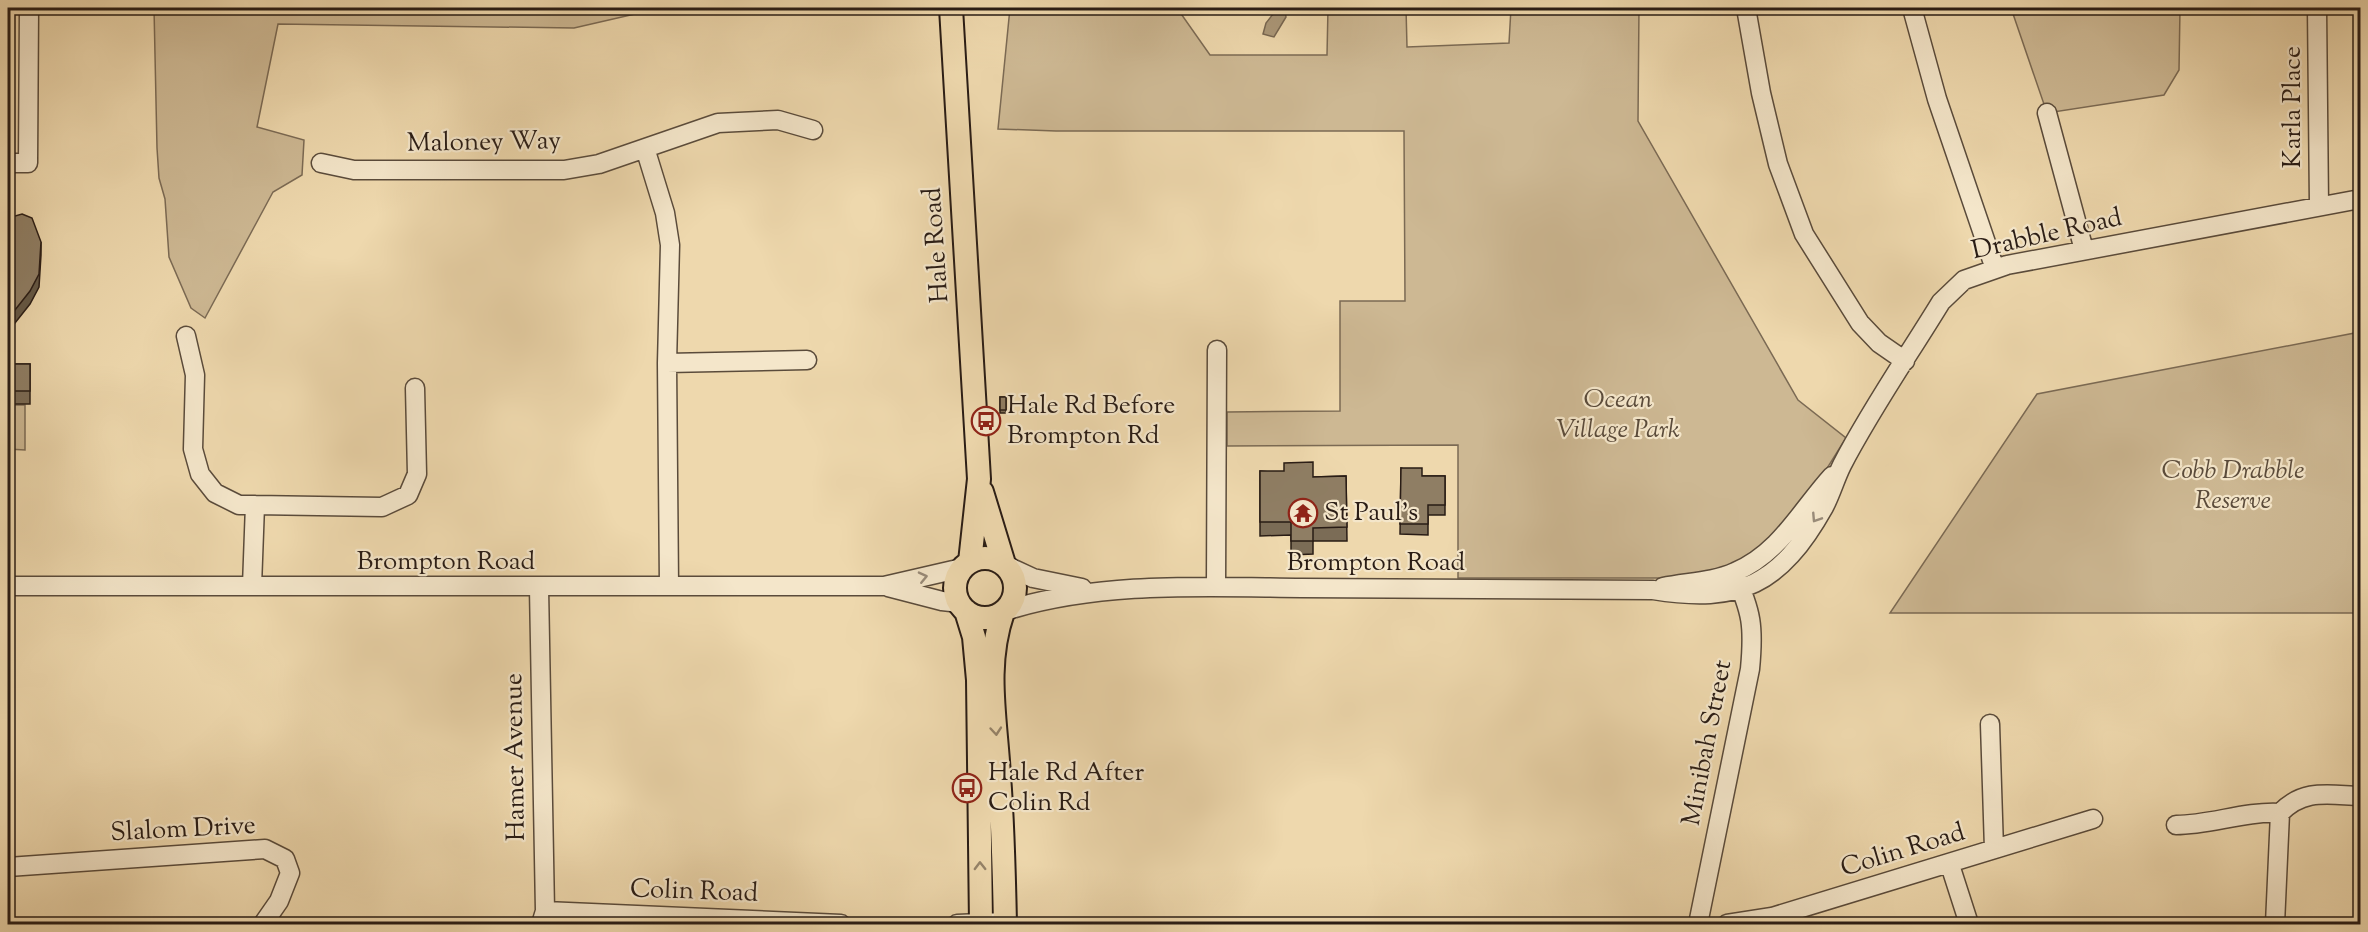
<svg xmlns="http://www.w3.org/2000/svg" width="2368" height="932" font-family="'Sorts Mill Goudy',serif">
	<rect width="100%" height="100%" fill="#eed8ad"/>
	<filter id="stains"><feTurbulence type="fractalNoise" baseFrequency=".00333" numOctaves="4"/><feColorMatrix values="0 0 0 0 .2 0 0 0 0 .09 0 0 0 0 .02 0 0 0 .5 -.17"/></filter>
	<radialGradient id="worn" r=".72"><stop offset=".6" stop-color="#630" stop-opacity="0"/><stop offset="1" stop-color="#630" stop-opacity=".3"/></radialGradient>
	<path fill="#cdb893" stroke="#7b6a54" stroke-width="1.5" d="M154,8h507l-87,20 -296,-4 -21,103 47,13 -2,35 -29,17 -68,126 -14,-10 -22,-51 -4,-58 -6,-21 -2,-30z
		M1010,8h167l33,47h117l1,-47h78l1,39 102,-4 2,-35h128l-1,113 160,279 48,38 -35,56 -42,50 -37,24 -46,10h-228v-133l-231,1v-34l113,-1v-110h65l-1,-170h-348l-58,-2z
		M2011,8h169l-1,62 -15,25 -117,18z
		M2360,332v281h-470l147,-219z
		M8,405h17v45l-17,-1z"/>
	<path fill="#ab9879" stroke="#776651" stroke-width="1.5" d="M1277,9l8,2 1,6 -12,20 -11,-3 3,-11z"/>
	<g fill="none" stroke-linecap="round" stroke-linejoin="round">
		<g stroke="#5a4b3b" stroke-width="21">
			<path id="minor" d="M1746,8l15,85 17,71 26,70 56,89 19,20 26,18
				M1912,8l25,91 58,170
				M2317,8l2,198
				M2047,113l37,137
				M645,148l20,65 5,32 -3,118 2,223
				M8,163h20l1,-155
				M321,163l33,7h210l35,-6 119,-41 60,-3 35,10
				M186,336l9,39 -2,74 7,25 15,19 24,12h16l127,2 26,-12 9,-21 -2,-86
				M667,363l140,-3
				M1005,565l28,13 49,10
				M8,586h876l78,-18
				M252,586l3,-81
				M888,587l54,14 18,2
				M1216,587l1,-237
				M1663,587c24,-5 50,-5 72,-15 45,-19 66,-62 97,-96
				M539,588l6,323 -4,13
				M1005,611c95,-30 198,-24 297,-23 117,0 234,1 351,2 87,14 127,-5 171,-83 7,-13 11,-28 18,-42 29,-56 66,-109 99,-163l23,-22 43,-15 353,-66
				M1990,724l4,125
				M2176,825c35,0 68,-14 104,-12 24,-25 49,-18 80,-17
				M1950,865l19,59
				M8,867l257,-18 20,10 5,14 -11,28 -16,23
				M545,911l296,13
				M957,924l48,-2
				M1698,924l52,-255c4,-42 2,-57 -16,-96
				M1727,924l45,-7 321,-98
				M2275,924l5,-111"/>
		</g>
		<g stroke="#291c15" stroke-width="26">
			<path id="major" d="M951,8l28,471 -9,83
				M982,492l22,72
				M955 588a30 30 0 1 1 60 0a30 30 0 1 1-60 0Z
				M966,611l8,26 4,43 3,244
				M1003,612c-19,55 -7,107 -4,164 4,50 5,99 6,148"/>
		</g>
		<use href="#minor" stroke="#f4e6ca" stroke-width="18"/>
		<use href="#major" stroke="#eed8ad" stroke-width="22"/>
	</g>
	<path fill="#7b6c56" stroke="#291c15" stroke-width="1.5" d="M8,364h22v40h-22z
		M1000,397h6v16h-6z
		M8,442l1,29h3v58h-4z
		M1401,468l21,8h23v39h-17v20l-28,-1z
		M1260,471l53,6 33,-1 1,65h-34v13l-22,1v-20l-31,1z"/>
	<path fill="#645846" stroke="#291c15" stroke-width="1.5" d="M41,242v13l-2,32 -9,17 -15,19 -7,6v-13z"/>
	<path fill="#8f7e64" stroke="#291c15" stroke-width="1.5" d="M22,214l10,4 9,24 -2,32 -9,17 -15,19 -7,6v-98z
		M8,364h22v27h-22z
		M1000,397h6v13h-6z
		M8,442h1v29h3v44h-4z
		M1313,462v15l33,-1 1,51 -34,1v13h-22v-19h-31v-51h24v-8z
		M1401,468h21v8h23v29h-17v19h-28z"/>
	<defs><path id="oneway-chevron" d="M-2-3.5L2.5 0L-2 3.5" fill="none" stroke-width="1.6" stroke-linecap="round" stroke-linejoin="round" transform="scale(1.5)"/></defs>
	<g stroke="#998b79">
		<use href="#oneway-chevron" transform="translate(1816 518) rotate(123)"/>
		<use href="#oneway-chevron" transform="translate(923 577) rotate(-13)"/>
	</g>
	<g stroke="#958369">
		<use href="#oneway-chevron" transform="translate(996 731) rotate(85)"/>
		<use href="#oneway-chevron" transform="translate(980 866) rotate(-91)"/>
	</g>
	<defs>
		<g id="bus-ring" transform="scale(1.5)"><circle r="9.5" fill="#f4e6ca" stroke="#8f2418" stroke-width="1.5"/><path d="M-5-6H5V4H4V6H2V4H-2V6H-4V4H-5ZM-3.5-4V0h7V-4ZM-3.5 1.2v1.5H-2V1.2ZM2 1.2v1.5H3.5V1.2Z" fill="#8f2418"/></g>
		<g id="temple-ring" transform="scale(1.5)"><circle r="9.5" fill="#f4e6ca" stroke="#8f2418" stroke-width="1.5"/><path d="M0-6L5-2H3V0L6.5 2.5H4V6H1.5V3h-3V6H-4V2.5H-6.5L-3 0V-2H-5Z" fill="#8f2418"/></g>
	</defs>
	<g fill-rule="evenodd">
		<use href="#bus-ring" x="986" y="421"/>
		<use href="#temple-ring" x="1303" y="513"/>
		<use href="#bus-ring" x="967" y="788"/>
	</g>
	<g text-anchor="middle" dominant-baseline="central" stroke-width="4.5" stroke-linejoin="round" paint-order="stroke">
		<g font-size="26" fill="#291c15" stroke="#f4e6ca">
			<text transform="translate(2293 107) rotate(-90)">Karla Place</text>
			<text transform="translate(484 143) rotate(-1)">Maloney Way</text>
			<text transform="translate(2047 235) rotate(-13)">Drabble Road</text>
			<text transform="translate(937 245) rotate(-94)">Hale Road</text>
			<text x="446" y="562">Brompton Road</text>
			<text x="1376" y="563">Brompton Road</text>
			<text transform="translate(1708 743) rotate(-79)">Minibah Street</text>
			<text transform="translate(516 757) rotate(-91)">Hamer Avenue</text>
			<text transform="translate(183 830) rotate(-3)">Slalom Drive</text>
			<text transform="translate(1903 851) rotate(-17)">Colin Road</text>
			<text transform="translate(694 892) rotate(2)">Colin Road</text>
		</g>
		<g font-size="26" font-style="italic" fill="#5a4b3b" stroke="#f4e6ca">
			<text x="1618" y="400">Ocean<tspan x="1618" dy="30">Village Park</tspan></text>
			<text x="2233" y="471">Cobb Drabble<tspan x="2233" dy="30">Reserve</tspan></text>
		</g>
		<g font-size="26" fill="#291c15" stroke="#f4e6ca" text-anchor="start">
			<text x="1007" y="406">Hale Rd Before<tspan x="1007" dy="30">Brompton Rd</tspan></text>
			<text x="1324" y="513">St Paul's</text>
			<text x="988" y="773">Hale Rd After<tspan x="988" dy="30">Colin Rd</tspan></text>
		</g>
	</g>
	<rect width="2368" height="932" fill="none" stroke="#eed8ad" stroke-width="30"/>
	<rect x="9" y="9" width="2350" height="914" fill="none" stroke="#291c15" stroke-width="3"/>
	<rect x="15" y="15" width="2338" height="902" fill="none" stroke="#291c15" stroke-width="1.5"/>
	<rect width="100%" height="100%" filter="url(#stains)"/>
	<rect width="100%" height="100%" fill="url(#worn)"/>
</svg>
